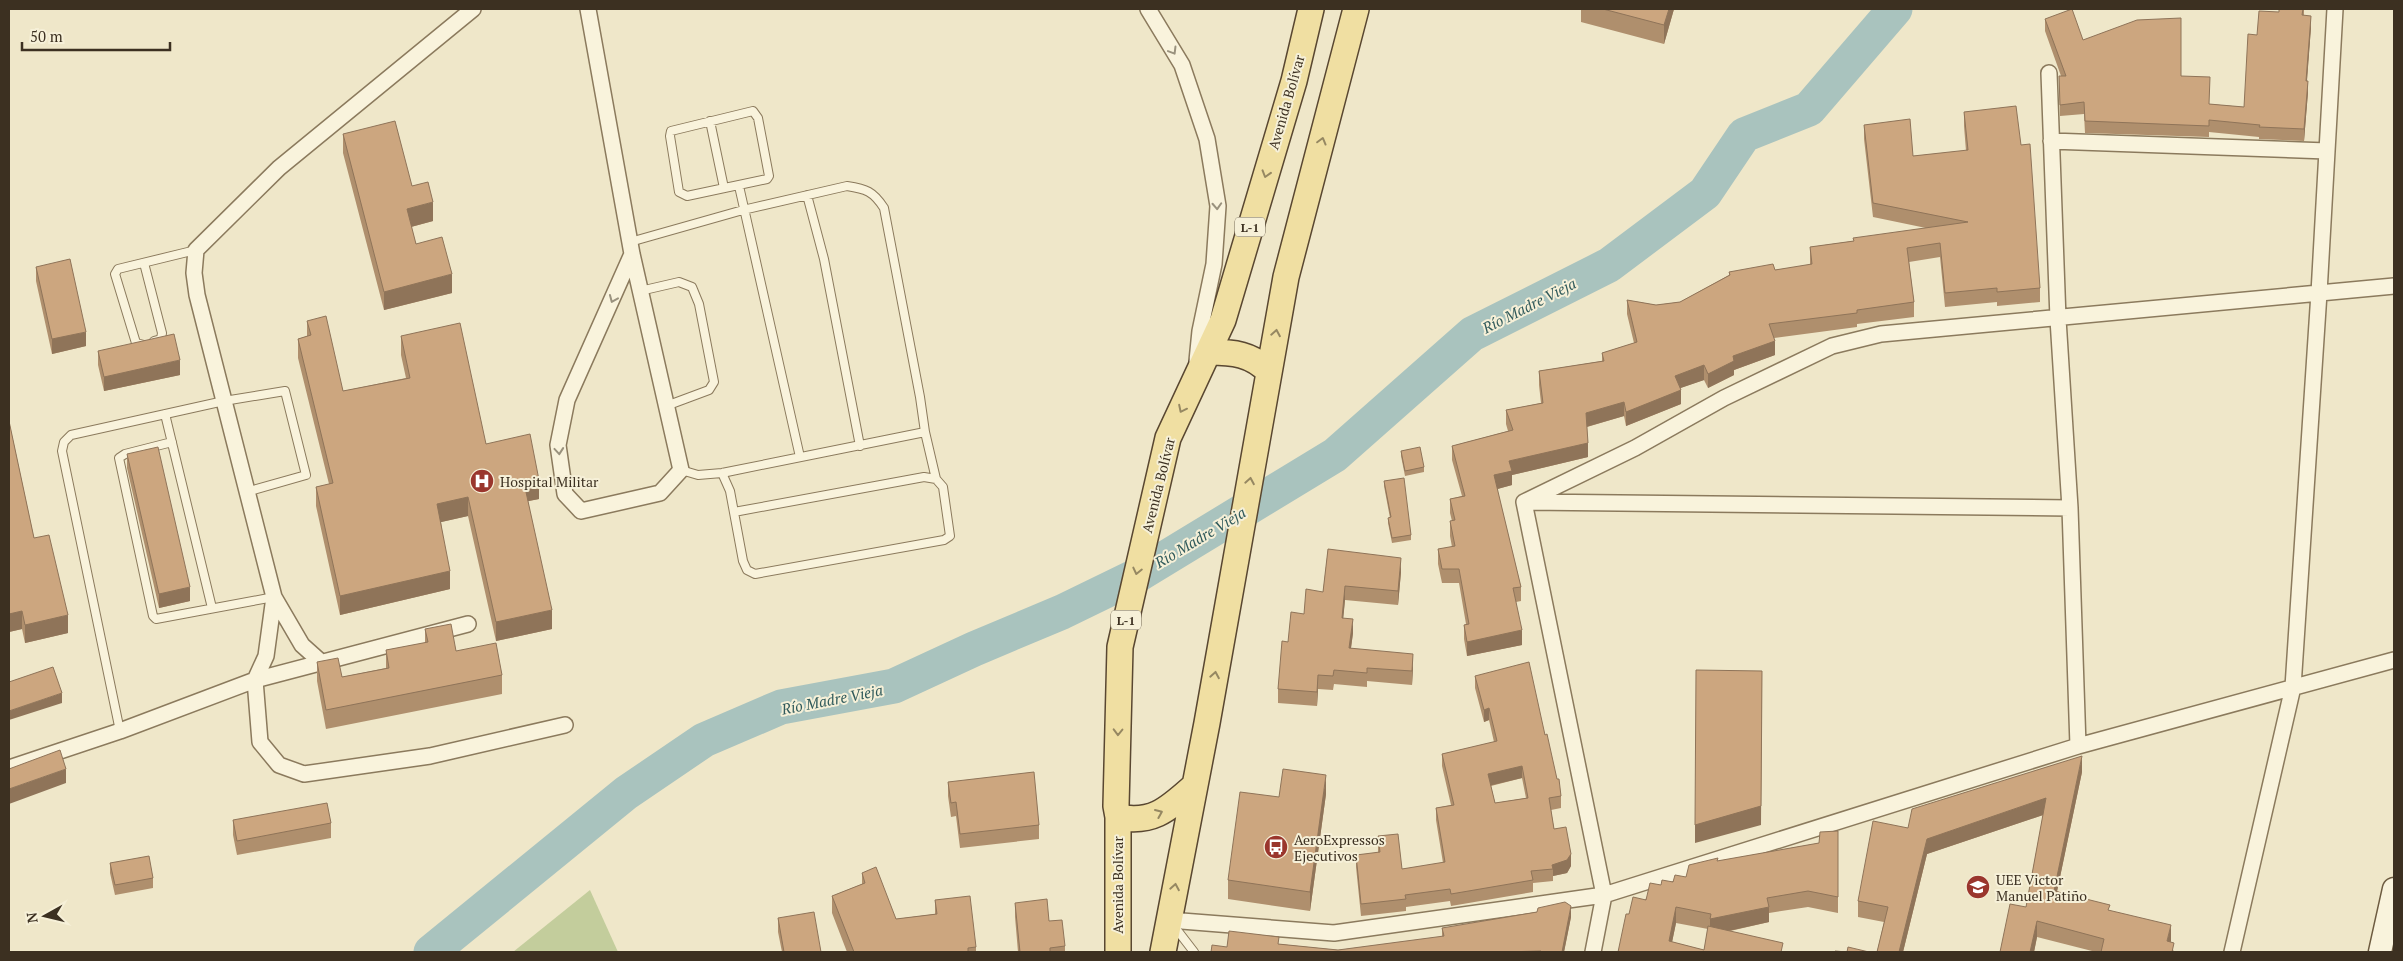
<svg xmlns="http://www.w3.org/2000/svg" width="2403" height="961" font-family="'PT Serif',serif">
	<rect width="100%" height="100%" fill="#efe7c9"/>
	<path fill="#c3cd9c" d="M590,890l28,62h-105z"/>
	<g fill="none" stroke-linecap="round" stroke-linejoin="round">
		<path stroke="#a9c3be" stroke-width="35" d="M431,952l195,-159 78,-53 77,-33 113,-21 80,-37 88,-37 74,-36 199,-121 137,-121 137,-69 96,-72 39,-58 65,-26 86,-100"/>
		<g stroke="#8b7a5d" stroke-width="10">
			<path id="lane" d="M753,111l5,7 11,58 -2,3 -80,17 -8,-4 -9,-56 1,-5z
				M710,121l14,67
				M739,186l61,271
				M807,195l17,64 36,187
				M630,242l113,-32 104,-24c19,3 26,5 37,22l36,189 5,35 11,47
				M144,263l18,70 -1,6 -7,2
				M640,291l39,-9 13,5 7,17 15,78 -5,8 -43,16
				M144,345l-8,-2 -21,-69 3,-5 78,-19
				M165,414l47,194
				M172,442l-47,12 -6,4 34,158 3,3 118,-22
				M681,470l17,5 24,-2 203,-41
				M722,473l8,18 13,70 4,9 8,4 189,-34 6,-4 -7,-49 -7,-8 -12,-2 -190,35
				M120,731l-58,-280 2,-9 7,-7 153,-34 61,-10 21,84 -60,17
				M1174,926l20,26"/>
		</g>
		<g stroke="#8b7a5d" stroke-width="18">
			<path id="street" d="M588,9l44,245 49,216 -21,23 -79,18 -16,-17 -7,-49 9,-45 65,-146
				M1148,9l34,56 25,74 11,67 -4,58 -14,67 -3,30
				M2049,73l9,246 12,189 8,238
				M2051,141l276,10
				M1524,502l111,-54 89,-50 108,-52 49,-12 513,-48
				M1524,502l80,393 -11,57
				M1527,502l543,6
				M274,597l-8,59 -11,24 5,62 19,23 25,9 126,-18 135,-31
				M321,662l-19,-17 -28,-48 -77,-302 -3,-22 2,-23 83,-82 194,-159
				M9,768l111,-37 135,-51 213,-56
				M1169,920l165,13 270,-38 474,-149 316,-86
				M2232,952l61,-265 26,-394 16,-284"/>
		</g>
		<g stroke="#6d5b40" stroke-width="25">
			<path id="secondary" d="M2380,952l14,-63"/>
		</g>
		<g stroke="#594731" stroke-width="28">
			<path id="primary" d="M1209,352c24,0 43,2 60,20
				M1118,817c35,7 50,-8 75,-30
				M1118,952v-135l-2,-11 4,-159 48,-209 55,-118 71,-239 17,-72
				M1163,952l44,-229 79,-446 70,-268"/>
		</g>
		<use href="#lane" stroke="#f9f3dc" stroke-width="8"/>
		<use href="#street" stroke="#f9f3dc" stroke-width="15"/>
		<use href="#secondary" stroke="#f9f3dc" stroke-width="22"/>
		<use href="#primary" stroke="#f0dfa2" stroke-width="25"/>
	</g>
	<path fill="#af8f6d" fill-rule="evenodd" d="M1581,9h93l-10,35 -83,-22z
		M2279,9h25v6l7,12 -4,54 1,11 -4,49 -45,-2v-2l-50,-5v5l-124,-4 -1,-19 -24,2 -1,-40h2l-16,-45v-12l38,21 98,36 28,28 35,3 13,-72 22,-23z
		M1964,112l76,176v14l-43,4v-4l-52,5 -5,-50 -31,5 5,40v15l-57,7v3l-83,11 1,17 -41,15v5l-26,13 -4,-8 -24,8 1,16 -55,22 -2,-10 -37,11 1,30 -76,18v10l-15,4 24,98v14l-5,1 6,43 -55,11 -3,-17v-14l2,-1 -7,-41h-17l-4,-19v-15l14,-2 -2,-11v-15h2l-2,-8v-14l12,-3 -10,-36v-14l56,-15 -2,-7v-14l35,-7 -2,-18v-14l63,-10v-8l32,-10 -7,-29v-14l29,5 24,-3 49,-27v-3l46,-2 35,-5v-18l43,-6 73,-13 -53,-11 -9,-78v-14l49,31 53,-5 -2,-25z
		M343,134l69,52 21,35 -22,6 5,17 36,49 -68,17 -41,-157z
		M36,267l50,79 -34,8 -16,-73z
		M307,321l36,70 63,-13 -5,-23v-19l85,108 53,55 -11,2 24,128 -56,12 -28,-125 -27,6 9,67 -110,26 -24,-109v-19l13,-3 -31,-126v-19l9,-3z
		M98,351l82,24 -76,16 -6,-26z
		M9,421l25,117 34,95 -43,10 -3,-14 -13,3z
		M1401,451l23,16v5l-19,4 -4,-20z
		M127,454l63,147 -31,7 -32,-140z
		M1384,481l27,54v5l-19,3 -4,-20v-5h2l-6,-32z
		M1328,549l73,23 -3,33 -53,-5 -2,18 10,15 -2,15 62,19 -1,18 -45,-4v6l-33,-3 -1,6 -15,-1 -1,17 -39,-3v-14l10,-47 16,-28 19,-22z
		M425,629l31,22 46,24v19l-176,35 -9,-48v-19l25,15 44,-9v-18l39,-7z
		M1475,676l70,59 16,61v12l-10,2 3,19 17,37 -4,7 -14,3v5l-20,2v9l-82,14 -1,-5 -44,6v4l-45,5 -5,-49v-12l22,-2v-17l24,33 41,-6 -7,-43v-12l15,-3 -9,-39v-12l52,-12 -5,-22 -5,2 -9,-34zM1522,778l4,20 -31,5 -4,-17z
		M2082,772l-25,119 53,20 60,31 4,10h-78l-59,-15 -3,15h-34l26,-45 17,-92 -116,39 -24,98h-26l7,-30 -26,-5v-16l50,-73z
		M948,782l91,43v14l-79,9 -4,-32 -5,1 -3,-21z
		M1326,794l-16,117 -82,-12v-19l51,-83z
		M233,820l98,3v15l-94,17 -4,-20z
		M1838,831v82l-30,-6 -39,6v9l-39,9 53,21h-165l11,-38 32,-29 12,-3 13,-5 32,-16 101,-18zM1676,923l32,6 -4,21 -32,-8z
		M110,863l43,15v10l-38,7 -5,-22z
		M862,873l34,46 39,-5v-14l41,47v5h-129l-15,-39v-17l30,-12z
		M1015,903l34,18 16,25v6h-47l-3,-35z
		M1571,917l-7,35h-353l16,-5 52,-3 59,6 104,-13v-9z
		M778,918l43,34h-39l-4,-20z"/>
	<path fill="#8f7459" d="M1669,9h5l-10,35v-19z
		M2311,16v11l-5,65v-11z
		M2308,81v11l-4,49v-12z
		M433,202v19l-26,7v-19z
		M452,274v19l-68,17v-18z
		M86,332v14l-34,8v-15z
		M1775,341v14l-41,15v5l-26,13v-14l25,-18z
		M180,360v15l-76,16v-14z
		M1704,365v15l-29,10v-14z
		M1681,390v14l-55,22v-14z
		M1624,402v14l-38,11v-14z
		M1588,443v14l-76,18v10l-18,5v-15l15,-14z
		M539,480v19l-15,3v-19z
		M468,497v19l-31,7v-19z
		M1401,558v14l-3,33v-14z
		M450,571v18l-110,26v-19z
		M1345,586v14l-3,32v-14z
		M190,587v14l-31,7v-14z
		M552,610v19l-56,12v-19z
		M22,611v18l-13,3v-18z
		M68,615v18l-43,10v-18z
		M1353,619v14l-4,29v-14z
		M1522,630v15l-55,11v-14z
		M1413,654v13l-1,18v-14z
		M1762,671l-1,154 -66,18v-18z
		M1318,675v14l-1,17v-14z
		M62,693v10l-53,17v-9z
		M1489,708v12l-5,2v-12z
		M2082,756v16l-28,134v-15z
		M1522,766v12l-34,8v-12z
		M66,769v14l-57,21v-15z
		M1326,775v19l-16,117v-19z
		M2046,798v16l-119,40 -24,98h-4l28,-113z
		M1571,854v12l-4,7 -14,3v-7l-1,-4z
		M1571,906v11l-7,35h-2z
		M1676,907v16l-6,29 -1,-11z
		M1769,907v15l-59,13v-16z
		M2037,921v16l-3,15h-4z
		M2171,925v16l-3,11 -1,-11z"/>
	<path fill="#cca67f" stroke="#8f7459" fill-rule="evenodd" d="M1603,9h66l-5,16z
		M2072,9l11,31 54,-20 44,-2v58l29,1 -1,27 35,3 4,-73 9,1 2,-24 20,1v-3h24l-1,6 9,1 -5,65h2l-4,48 -45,-2 1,-2 -51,-5v6l-124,-5 -1,-19 -24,3 -1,-29h7l-21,-57z
		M2016,106l5,39 9,-1 10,144 -43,4v-4l-52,5 -5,-50 -33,5 7,54 -57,8v3l-88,11 6,17 -42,15 1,5 -26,13 -4,-9 -29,11 6,14 -55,22 -2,-10 -38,11 2,30 -79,18 3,10 -18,4 27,112 -8,1 9,42 -55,12 -3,-17 5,-1 -10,-55h-17l-4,-20 17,-3 -5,-25 5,-1 -5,-21 15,-3 -13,-50 61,-16 -7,-20 37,-7 -4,-32 65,-10 -2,-8 35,-11 -10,-42 29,5 24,-3 50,-27 -1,-3 44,-8 2,6 37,-6 -2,-17 44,-6 -1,-3 115,-16 -95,-19 -9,-78 46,-6 3,37 55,-6 -4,-38z
		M395,121l17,65 16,-4 5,20 -26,7 9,35 26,-7 10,37 -68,18 -41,-158z
		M70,259l16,73 -34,7 -16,-72z
		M326,316l17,75 67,-13 -9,-42 59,-13 26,121 44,-10 9,46 -15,3 28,127 -56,12 -28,-125 -31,7 13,67 -110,25 -24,-109 17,-4 -35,-144 13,-4 -4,-14z
		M174,334l6,26 -76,17 -6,-26z
		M9,421l25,117 15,-3 19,80 -43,10 -3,-14 -13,3z
		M158,447l32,140 -31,7 -32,-140z
		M1420,447l4,20 -19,4 -4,-20z
		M1404,478l7,57 -19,3 -4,-20 3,-1 -7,-36z
		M1328,549l73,9 -3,33 -53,-5 -3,32 11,1 -4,29 64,6 -1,17 -45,-3v5l-33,-3 -1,6 -15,-1 -1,17 -39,-3 4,-48 6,1 3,-30 13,2 2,-25 17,3z
		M451,624l5,27 40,-8 6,32 -176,35 -9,-48 21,-4 4,19 47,-9 -3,-18 42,-8 -3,-13z
		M1529,662l16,73 2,-1 10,45h2l2,17 -12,2 5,31 12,-2 5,27 -4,6 -15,5 1,4 -22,2 2,9 -82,14 -1,-5 -45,6 1,4 -45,5 -5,-49 24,-3 -2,-16 20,-2 4,35 43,-7 -9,-54 18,-3 -12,-51 55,-13 -8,-33 -5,2 -9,-34zM1522,766l6,32 -33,5 -7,-29z
		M53,667l9,26 -53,18v-29z
		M1696,670l66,1 -1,135 -66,19z
		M60,750l6,19 -57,20v-20z
		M2082,756l-28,135 56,14 -2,5 63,15 -4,16 7,2 -2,9h-71l3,-13 -67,-18 -7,31h-30l10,-48 16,3 20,-109 -119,41 -28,113h-22l11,-45 -30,-6 15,-80 35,7 4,-19z
		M1283,769l43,6 -16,117 -82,-12 12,-88 39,5z
		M1034,772l5,53 -79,9 -4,-32 -5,1 -3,-21z
		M327,803l4,20 -94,18 -4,-21z
		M1838,831v66l-30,-6 -41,7 2,9 -59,12 1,-5 -35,-7 -7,34 35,9 4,-24 75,17 -2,9h-163l8,-38h3l4,-17 13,3 4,-17 11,2 1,-5 11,2 2,-7 11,2 3,-12 29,-7 -1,3 102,-18 1,-11z
		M149,856l4,22 -38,7 -5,-22z
		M876,867l20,52 41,-5 -2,-14 35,-4 6,51 -8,1v4h-114l-22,-56 33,-13 -3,-10z
		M1047,899l2,22 13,-1 3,26 -15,2v4h-30l-5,-49z
		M1565,902l6,4 -9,46h-21v-1l-38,1h-292l1,-7 15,2 2,-16 50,6 -1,7 60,6 106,-14 -2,-8 95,-16 1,-4z
		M814,912l7,40h-37l-6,-34z
		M1848,947l21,5h-34v-1l12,1z"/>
	<defs><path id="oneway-chevron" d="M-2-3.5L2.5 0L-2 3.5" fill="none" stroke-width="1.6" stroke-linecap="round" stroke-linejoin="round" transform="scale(1.25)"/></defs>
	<g stroke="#9a927e">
		<use href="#oneway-chevron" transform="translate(1173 51) rotate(59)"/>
		<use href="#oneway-chevron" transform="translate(1217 206) rotate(87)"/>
		<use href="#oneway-chevron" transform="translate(613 299) rotate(113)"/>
		<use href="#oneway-chevron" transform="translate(559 451) rotate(85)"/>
	</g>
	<g stroke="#968862">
		<use href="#oneway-chevron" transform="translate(1322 141) rotate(-75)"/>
		<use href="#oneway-chevron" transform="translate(1266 174) rotate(107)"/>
		<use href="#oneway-chevron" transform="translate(1276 333) rotate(-80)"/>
		<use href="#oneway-chevron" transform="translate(1182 409) rotate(116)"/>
		<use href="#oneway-chevron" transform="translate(1250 481) rotate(-80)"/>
		<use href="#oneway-chevron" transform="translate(1137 571) rotate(103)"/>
		<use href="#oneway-chevron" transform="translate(1215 675) rotate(-80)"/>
		<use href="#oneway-chevron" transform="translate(1118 732) rotate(91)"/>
		<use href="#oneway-chevron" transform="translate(1159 813) rotate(-23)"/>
		<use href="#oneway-chevron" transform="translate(1175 887) rotate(-80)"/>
	</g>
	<defs>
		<g id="hospital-disc" transform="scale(1.25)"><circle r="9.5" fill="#9a362d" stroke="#f6f0d8"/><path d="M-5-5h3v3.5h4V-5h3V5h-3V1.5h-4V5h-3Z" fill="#fff"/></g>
		<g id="bus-disc" transform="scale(1.25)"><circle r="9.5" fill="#9a362d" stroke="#f6f0d8"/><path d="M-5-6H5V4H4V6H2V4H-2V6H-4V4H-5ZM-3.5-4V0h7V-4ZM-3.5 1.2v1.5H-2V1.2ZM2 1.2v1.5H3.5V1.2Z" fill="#fff"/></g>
		<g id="school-disc" transform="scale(1.25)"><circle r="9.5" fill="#9a362d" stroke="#f6f0d8"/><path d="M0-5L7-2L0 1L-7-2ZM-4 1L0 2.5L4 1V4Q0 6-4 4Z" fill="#fff"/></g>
	</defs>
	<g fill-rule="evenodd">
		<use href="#hospital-disc" x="482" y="481"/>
		<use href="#bus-disc" x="1276" y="847"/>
		<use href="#school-disc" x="1978" y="887"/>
	</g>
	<g text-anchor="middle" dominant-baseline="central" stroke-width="4" stroke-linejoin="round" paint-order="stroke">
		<g fill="#f6f0d8" stroke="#746a58" stroke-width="1">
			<rect x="1235" y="217.5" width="30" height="19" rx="4"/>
			<rect x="1111" y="610.5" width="30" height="19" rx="4"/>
		</g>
		<g font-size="12" font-weight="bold" fill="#3c3021">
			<text x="1250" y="227">L-1</text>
			<text x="1126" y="620">L-1</text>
		</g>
		<g font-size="14" fill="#3c3021" stroke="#f6f0d8">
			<text transform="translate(1286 102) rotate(-74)">Avenida Bolívar</text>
			<text transform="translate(1158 485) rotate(-76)">Avenida Bolívar</text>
			<text transform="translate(1117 885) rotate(-90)">Avenida Bolívar</text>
		</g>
		<g font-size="14" fill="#3c3021" stroke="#f6f0d8" text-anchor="start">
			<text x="500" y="481">Hospital Militar</text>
			<text x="1294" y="839">AeroExpressos<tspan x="1294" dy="16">Ejecutivos</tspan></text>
			<text x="1996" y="879">UEE Victor<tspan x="1996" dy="16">Manuel Patiño</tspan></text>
		</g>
		<g font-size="15" font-style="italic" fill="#305a5b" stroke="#f6f0d8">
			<text transform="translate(1529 305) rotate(-27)">Río Madre Vieja</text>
			<text transform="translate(1200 537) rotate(-31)">Río Madre Vieja</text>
			<text transform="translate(832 699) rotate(-11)">Río Madre Vieja</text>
		</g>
	</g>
	<rect width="2403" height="961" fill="none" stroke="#3c3021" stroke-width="20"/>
	<g transform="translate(45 916) rotate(262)" stroke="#f6f0d8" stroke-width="4" paint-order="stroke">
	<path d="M0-4L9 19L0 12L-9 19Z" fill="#3c3021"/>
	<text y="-8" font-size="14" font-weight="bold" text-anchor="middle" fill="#3c3021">N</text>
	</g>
	<path d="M22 42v8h148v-8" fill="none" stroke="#3c3021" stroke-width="2.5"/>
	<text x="30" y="42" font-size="15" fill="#3c3021" stroke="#f6f0d8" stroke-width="4" paint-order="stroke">50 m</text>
</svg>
